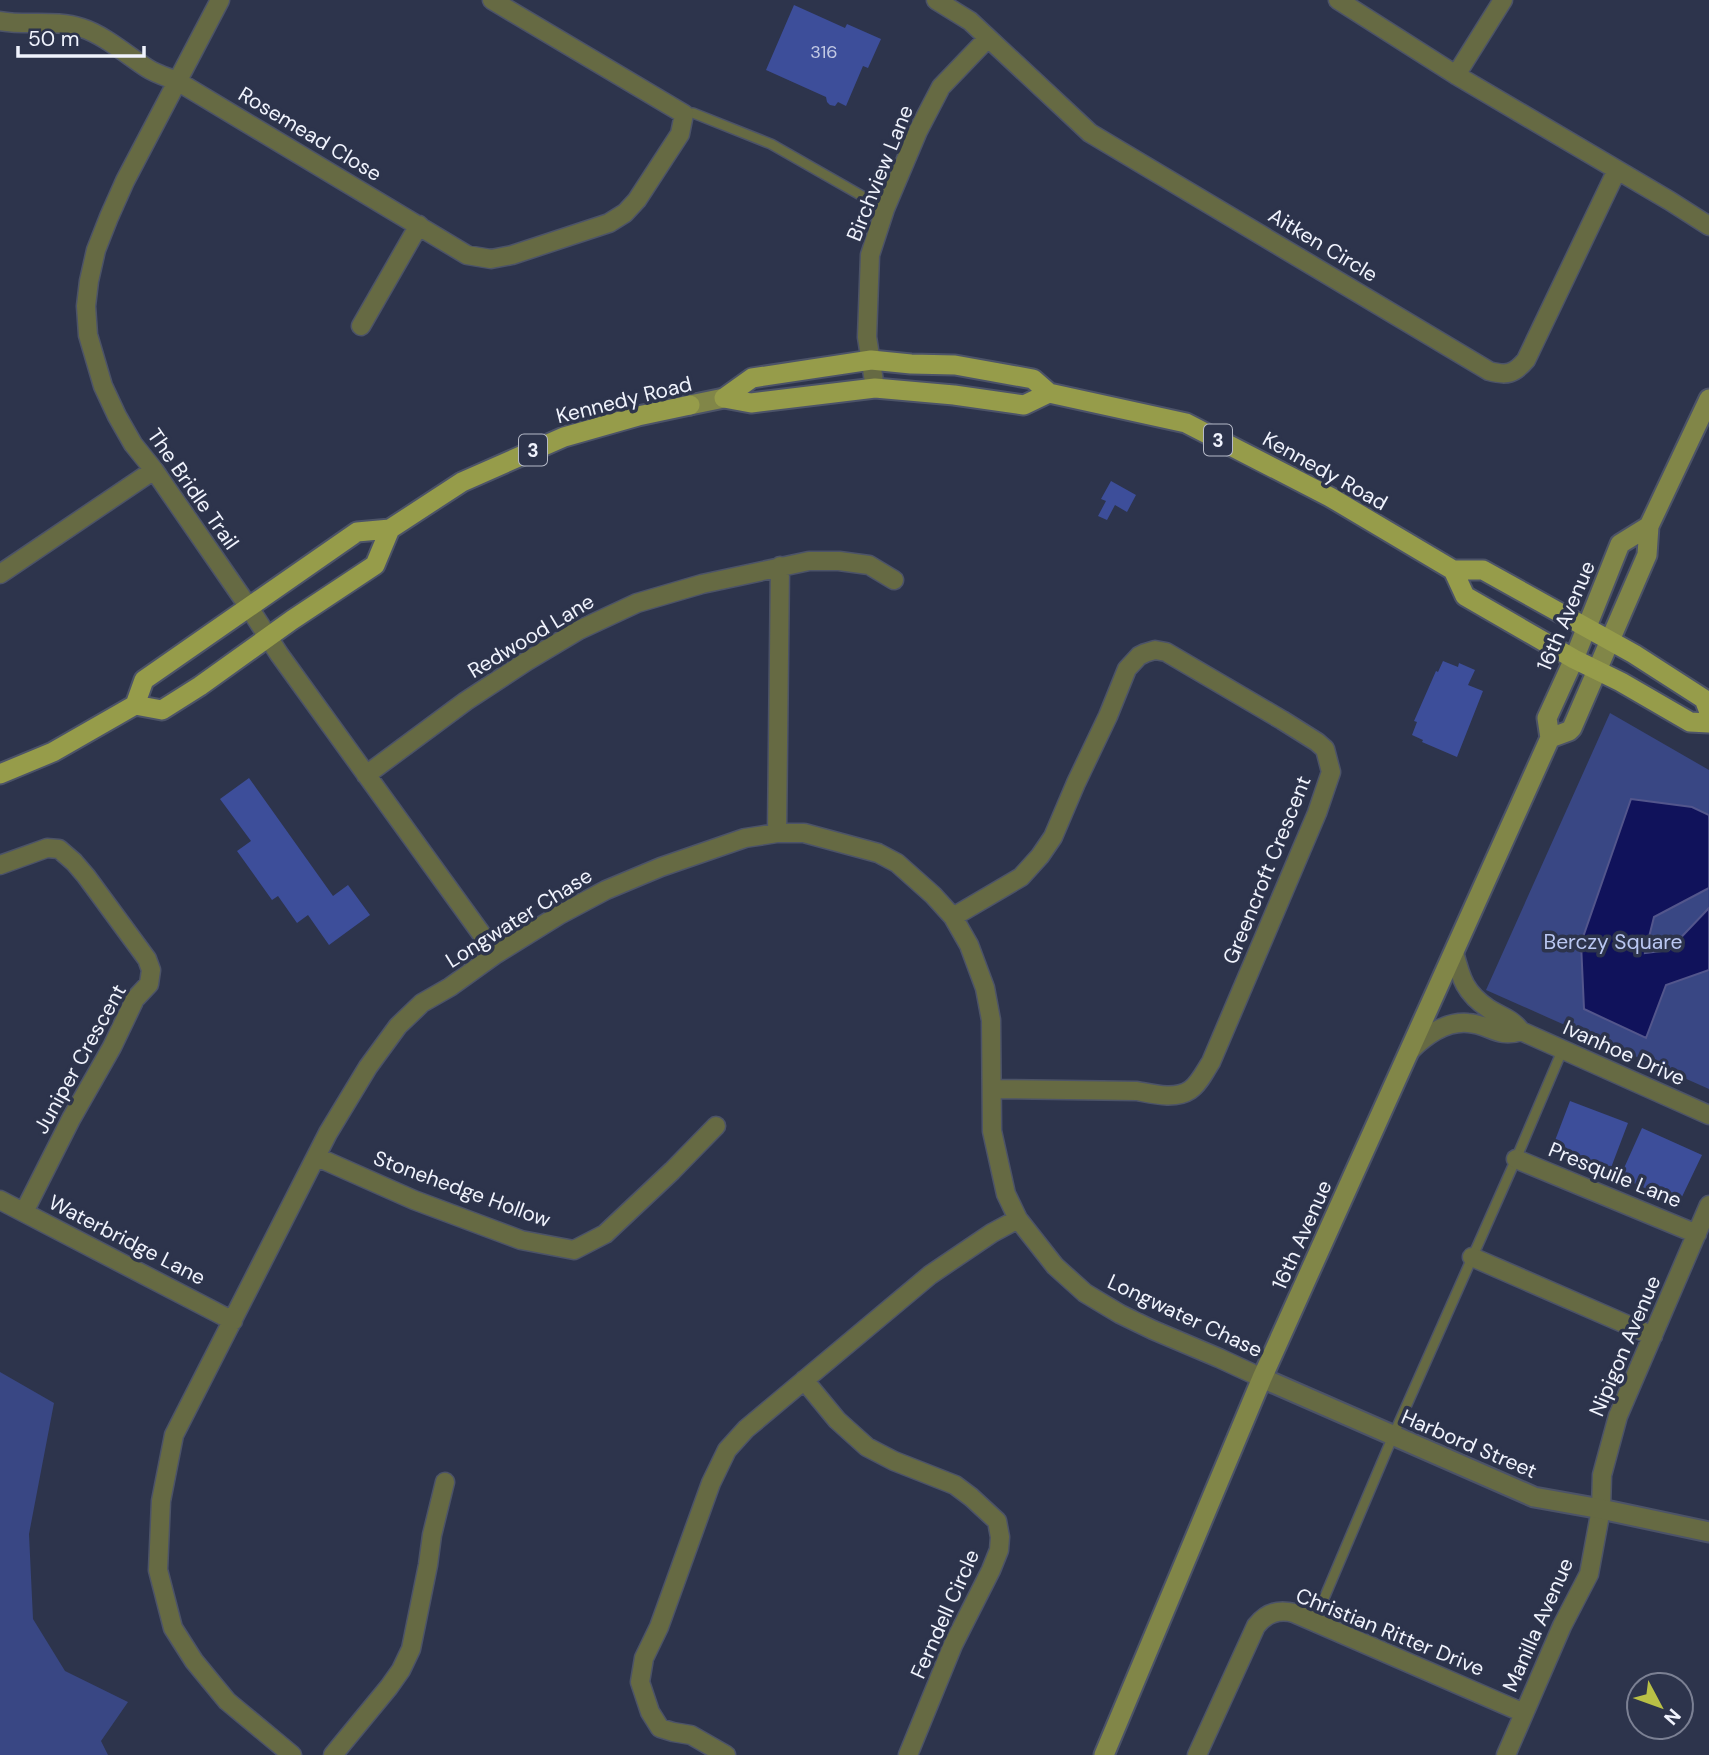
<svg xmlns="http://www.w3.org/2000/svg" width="1709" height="1755" font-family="'DM Sans',sans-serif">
	<rect width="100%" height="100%" fill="#2d344c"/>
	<path fill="#394784" d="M1610,713l99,57v319l-223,-99z
		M0,1372l54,31 -25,131 4,85 32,52 63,31 -27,39 7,14h-108z"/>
	<path fill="#10125b" stroke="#53568c" stroke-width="2" d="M1631,799l61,8 17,8v73l-55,29 -9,36 24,-3 40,-42v62l-43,15 -20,53 -62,-29 -3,-66z"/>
	<path fill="#3d4e9a" d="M794,5l51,23 2,-4 34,15 -13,29 -5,-2 -17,40 -8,-4 -3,4 -5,-1 -3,-3 -1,-5 -60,-27z
		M1111,481l25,14 -9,17 -12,-7 -8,15 -9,-4 8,-15 -5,-2z
		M1443,661l15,6 1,-4 16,7 -7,15 15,6 -26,66 -35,-15 1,-2 -11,-5 5,-13 -3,-1 22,-50 2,1z
		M249,778l84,118 15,-11 22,30 -41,30 -21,-30 -11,8 -19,-27 -6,4 -35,-49 14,-10 -31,-42z
		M1570,1101l58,22 -19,50 -58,-22z
		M1642,1128l60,27 -23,48 -59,-26z"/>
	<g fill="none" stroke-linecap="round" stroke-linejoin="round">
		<g stroke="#4c5368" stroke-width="12">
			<path id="service" d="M684,114l9,-1 78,31 114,65
				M1314,1622l79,-186 123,-277 46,-108"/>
		</g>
		<g stroke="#4c5368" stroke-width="21">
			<path id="minor" d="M220,0l-95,181 -16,36 -13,33 -7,31 -3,25 2,29 15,51 14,30 16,28 21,26 94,136 31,48 217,300
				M936,0l34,21 120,112 399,238c18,5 25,3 37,-11l91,-190
				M1338,0l118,75 214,126 39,25
				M0,21c27,5 55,-2 82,7 22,7 45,27 65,40 9,6 20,9 30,13l290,174 24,4 21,-4 97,-32 16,-10 12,-13 43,-66 4,-20 -192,-114
				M1456,75l47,-75
				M361,326l58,-101
				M875,388l-8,-51 3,-82 15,-46 33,-78 23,-44 47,-49
				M0,574l154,-104
				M366,775l100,-74 61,-40 52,-31 58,-27 65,-19 107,-23h30l30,4 25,15
				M777,833l3,-267
				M0,865l47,-17 12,1 15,13 12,14 61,83 4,11 -2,14 -14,15 -23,48 -41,72 -47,93
				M953,917l68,-40 19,-21 13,-19 23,-54 32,-67 19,-47 12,-13 6,-3 10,-3 11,2 116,68 35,22 8,7 6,23 -14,41 -106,249c-6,9 -12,22 -21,28 -15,10 -37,4 -53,1l-145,-2
				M1454,952c7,27 11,41 35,57 13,8 22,9 32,22l188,84
				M1410,1051c15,-15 35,-30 58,-28 21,1 30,16 53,8
				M317,1157l97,43 107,40 53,10 31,-16 67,-63 44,-45
				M1516,1159l181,75
				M0,1200l233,121
				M1472,1257l181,79
				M804,1380l33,40 30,27 27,14 61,24 16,12 26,24 3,16 -1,13 -8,20 -38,75 -45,110
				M292,1755l-65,-54 -33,-40 -21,-33 -15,-58 3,-69 13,-66 154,-302 40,-66 30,-41 24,-23 28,-16 46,-33 63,-39 47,-25 55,-23 84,-29 32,-5h27l74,20 19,10 36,32 20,22 16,28 16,43 6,32 1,111 14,63 12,25 37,47 30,27 35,21 33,16 66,28 43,20
				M333,1755l56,-68 12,-17 10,-21 17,-84 4,-30 13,-53
				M726,1755l-35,-20 -18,-3 -13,-4 -10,-16 -10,-30 4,-24 15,-31 52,-144 16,-33 19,-21 184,-154 62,-42 26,-14
				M1197,1755l59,-129c10,-13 23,-17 38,-13l230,100
				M1506,1755l56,-129 27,-52 12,-65 1,-34 16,-59 91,-211"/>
		</g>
		<g stroke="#4c5368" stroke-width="23">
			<path id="tertiary" d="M1262,1378l272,119 67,12 108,23"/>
		</g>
		<g stroke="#4c5368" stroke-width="23">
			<path id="secondary" d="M690,405l34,-7
				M1550,738l19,-7 3,-3 75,-173 2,-29 60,-127
				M1104,1755l158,-377 288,-640 -3,-20 27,-59 46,-115 29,-18"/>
		</g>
		<g stroke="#4c5368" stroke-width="23">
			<path id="primary" d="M724,398l28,-20 119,-18 40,4 44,1 78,14 16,14 137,30 144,74 123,73h30l151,84 70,45 5,13
				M724,398l27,5 124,-15 79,7 70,10 25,-12
				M1453,570l12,26 109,63 47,23 69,40 19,1
				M135,705l9,-25 213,-148 33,-3 72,-47 102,-45 74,-21 52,-11
				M0,774l53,-22 82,-47 27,5 38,-24 92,-66 83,-55 15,-36"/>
		</g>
		<use href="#service" stroke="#666a43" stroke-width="9"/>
		<use href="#minor" stroke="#666a43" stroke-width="18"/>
		<use href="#tertiary" stroke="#666a43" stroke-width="19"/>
		<use href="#secondary" stroke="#818648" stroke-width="19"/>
		<use href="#primary" stroke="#969c4a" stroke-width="19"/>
	</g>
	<g text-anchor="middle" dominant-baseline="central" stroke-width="7" stroke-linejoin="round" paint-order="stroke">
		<g font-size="18" fill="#c3cae4">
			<text x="824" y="52">316</text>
		</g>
		<g fill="#2d344c" stroke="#b6bac8" stroke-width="2">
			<rect x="1204" y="424.5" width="28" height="31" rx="5"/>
			<rect x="519" y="434.5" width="28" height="31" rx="5"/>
		</g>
		<g font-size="19" font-weight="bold" fill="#f0f3fd">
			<text x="1218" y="440">3</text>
			<text x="533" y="450">3</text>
		</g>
		<g font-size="21" fill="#f0f3fd" stroke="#2d344c">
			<text transform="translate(310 134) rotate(31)">Rosemead Close</text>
			<text transform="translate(880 173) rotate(-68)">Birchview Lane</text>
			<text transform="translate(1323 245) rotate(31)">Aitken Circle</text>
			<text transform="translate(624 400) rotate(-14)">Kennedy Road</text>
			<text transform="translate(1325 471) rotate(29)">Kennedy Road</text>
			<text transform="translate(193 489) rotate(55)">The Bridle Trail</text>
			<text transform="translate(1566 616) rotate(-67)">16th Avenue</text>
			<text transform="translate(531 636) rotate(-31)">Redwood Lane</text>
			<text transform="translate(1267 870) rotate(-68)">Greencroft Crescent</text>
			<text transform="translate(519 918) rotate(-32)">Longwater Chase</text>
			<text transform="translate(1624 1053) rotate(24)">Ivanhoe Drive</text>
			<text transform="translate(80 1059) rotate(-61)">Juniper Crescent</text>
			<text transform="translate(1615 1175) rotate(22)">Presquile Lane</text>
			<text transform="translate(462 1189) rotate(20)">Stonehedge Hollow</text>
			<text transform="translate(1302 1235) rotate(-66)">16th Avenue</text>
			<text transform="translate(127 1240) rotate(27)">Waterbridge Lane</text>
			<text transform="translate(1185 1316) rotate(25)">Longwater Chase</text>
			<text transform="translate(1625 1346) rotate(-67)">Nipigon Avenue</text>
			<text transform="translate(1469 1444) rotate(23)">Harbord Street</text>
			<text transform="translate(945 1614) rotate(-66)">Ferndell Circle</text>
			<text transform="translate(1538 1625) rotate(-66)">Manilla Avenue</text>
			<text transform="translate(1390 1632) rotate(22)">Christian Ritter Drive</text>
		</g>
		<g font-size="21" fill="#bac7f2" stroke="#2d344c">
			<text x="1613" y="942">Berczy Square</text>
		</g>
	</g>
	<g transform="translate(1660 1706) rotate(131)"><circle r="33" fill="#2d344c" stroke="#7b8093" stroke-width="2"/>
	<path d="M0-5L12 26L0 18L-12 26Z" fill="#b9c046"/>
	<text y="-10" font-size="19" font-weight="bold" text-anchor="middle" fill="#f0f3fd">N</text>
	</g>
	<path d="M18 46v10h126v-10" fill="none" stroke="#f0f3fd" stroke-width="3.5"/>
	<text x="28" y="46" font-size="21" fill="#f0f3fd" stroke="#2d344c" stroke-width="5" paint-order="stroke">50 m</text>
</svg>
